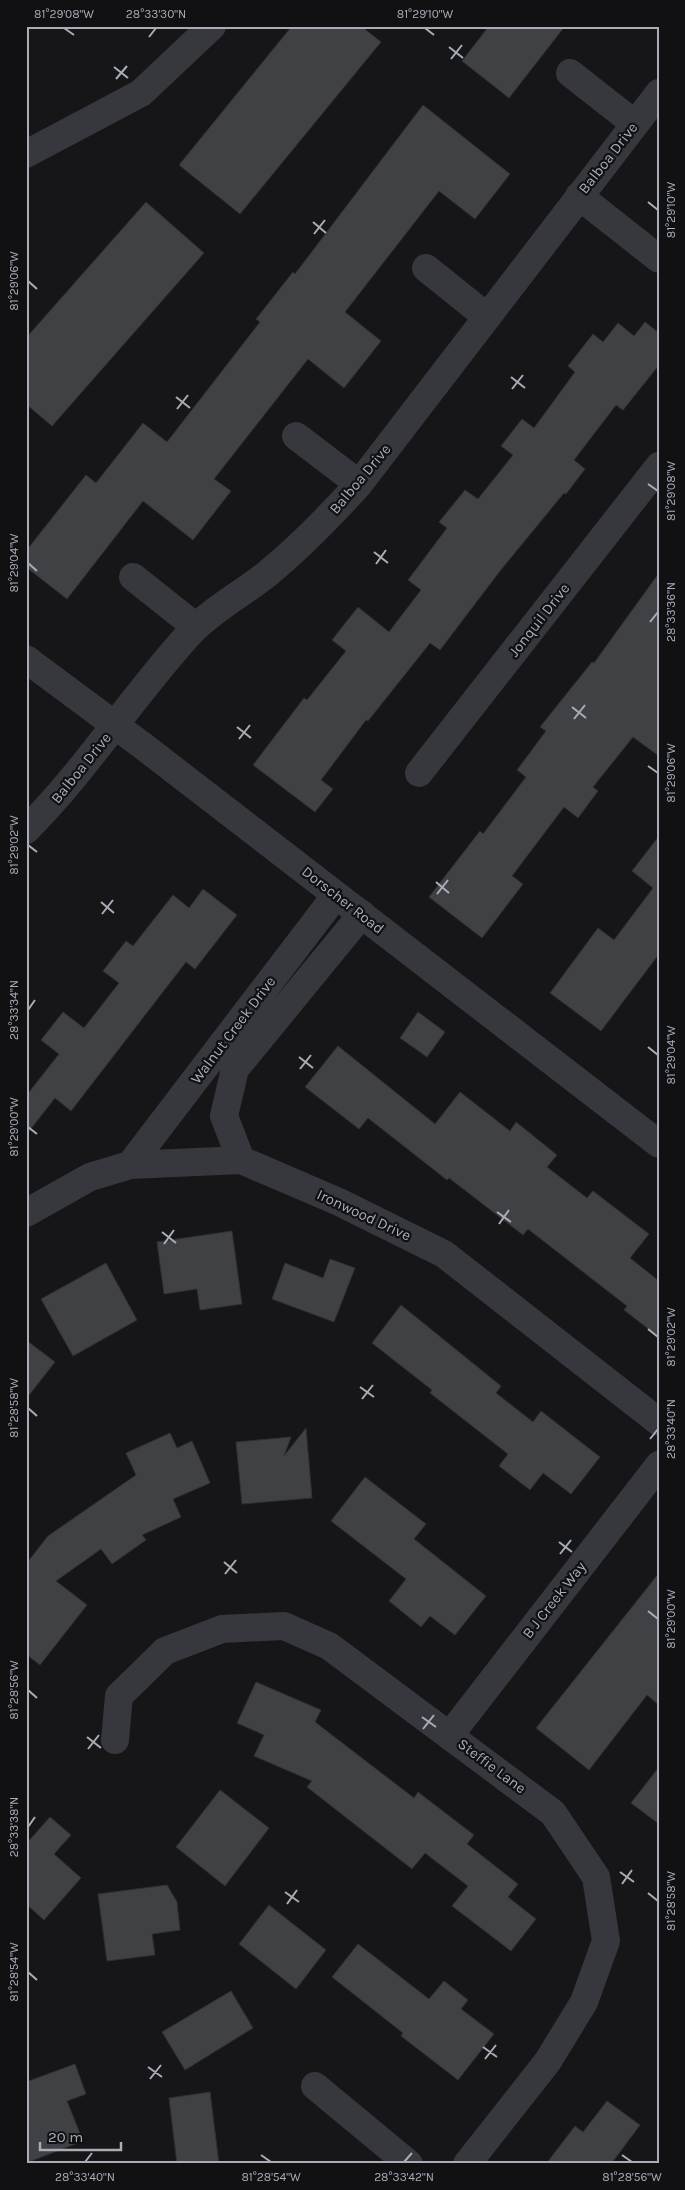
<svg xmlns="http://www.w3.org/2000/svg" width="685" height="2190" font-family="Karla,sans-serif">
	<rect width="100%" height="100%" fill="#161618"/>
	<path fill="#404145" stroke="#303034" d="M292,26h69l20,16 -141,172 -61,-49z
		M489,26h76l-56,72 -47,-37z
		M423,105l87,69 -35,45 -36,-28 -94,121 36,29 -37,47 -36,-29 -94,120 17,12 -38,49 -50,-39 -76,98 -41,-32v-16l60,-76 10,8 47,-60 24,19 93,-120 -4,-3 37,-47 2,2z
		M146,202l58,51 -152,173 -26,-22v-66z
		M645,322l14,11v32l-36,45 -7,-5 -42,55 11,9 -19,25 -2,-1 -64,78 -60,79 -10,-7 -62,78 -2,-1 -45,60 12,9 -18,23 -62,-47 51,-67 3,2 39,-49 -14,-11 26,-33 31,25 32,-42 -13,-10 39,-52 -8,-6 26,-32 13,9 35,-44 -12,-9 21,-27 12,9 41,-56 -7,-6 25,-32 10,8 15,-19 16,13z
		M659,573v183l-26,-19 -40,50 5,4 -20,27 -14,-11 -52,69 11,8 -41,54 -53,-41 51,-66 3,3 43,-57 -9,-7 29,-39 -6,-4 52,-65 2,1z
		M659,836v118l-58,77 -51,-38 48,-65 16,12 39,-52 -21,-17z
		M203,889l34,26 -42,54 -9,-7 -115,149 -16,-13 -29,37v-39l33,-42 -18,-14 22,-28 21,16 35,-45 -16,-12 23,-30 7,5 40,-51 16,13z
		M418,1012l27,20 -18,25 -27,-19z
		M338,1046l97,78 25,-32 50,39 6,-9 41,33 -10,12 40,31 6,-7 56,43 -19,24 29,23v56l-35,-27 3,-4 -99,-77 -5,6 -74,-57 -2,2 -79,-62 -9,11 -54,-42z
		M232,1231l10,73 -42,6 -3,-21 -33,5 -7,-52z
		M330,1259l25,9 -21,54 -62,-23 13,-36 38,15z
		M106,1263l31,57 -64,36 -32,-57z
		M401,1305l100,81 -5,7 37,29 8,-11 59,46 -29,37 -28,-21 -13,17 -31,-24 9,-12 -78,-61 2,-3 -60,-47z
		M26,1340l29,22 -29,37z
		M306,1428l6,70 -70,6 -6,-62 55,-5 -7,19z
		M170,1433l7,15 15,-7 18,42 -37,16 8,18 -39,18 4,5 -34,24 -11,-15 -45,32 31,24 -47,60 -14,-11v-90l22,-28 88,-61 -10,-22z
		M365,1477l61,47 -12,15 72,57 -31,39 -25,-19 -9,11 -32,-26 17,-22 -75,-58z
		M659,1573v132l-12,-10 -58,75 -53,-42z
		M256,1682l65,28 -6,12 99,76 4,-6 56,43 -7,9 51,40 -10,13 28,22 -25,32 -59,-45 16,-20 -43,-33 -13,16 -105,-82 5,-6 -58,-25 10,-21 -27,-12z
		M659,1767v57l-28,-21z
		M220,1790l49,38 -44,58 -49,-39z
		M50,1817l21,18 -17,19 27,24 -37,42 -18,-16v-60z
		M167,1885l10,17 3,28 -28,4 3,21 -48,6 -9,-67z
		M269,1905l57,45 -30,39 -57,-45z
		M358,1944l71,55 15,-18 24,19 -7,9 33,25 -36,46 -57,-44 2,-3 -71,-56z
		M231,1991l22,37 -68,42 -23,-38z
		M75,2064l11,30 -19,7 16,40 -57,22v-81z
		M210,2092l9,72h-42l-8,-66z
		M607,2101l33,24 -29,39h-65l29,-38 8,6z"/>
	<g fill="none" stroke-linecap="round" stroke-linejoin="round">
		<path stroke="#37383d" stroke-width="28" d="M570,73l65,51
			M26,154l115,-61 71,-67
			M579,196l80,63
			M426,268l61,49
			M296,436l63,48
			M133,577l63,50
			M26,659l117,87 516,398
			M419,773l240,-307
			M26,830c61,-61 107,-135 165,-198 22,-23 51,-38 76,-58 33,-27 63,-58 92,-90l300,-391
			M241,1160l-17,-44 11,-47 127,-155
			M130,1165l206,-270
			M26,1213l64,-36 40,-12 111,-5 98,42 105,52 215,168
			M450,1735l209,-270
			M115,1740l4,-44 46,-45 57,-22 62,-3 45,20 224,167 43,64 10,64 -22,61 -36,59 -81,103
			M315,2086l94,78"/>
	</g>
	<path fill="none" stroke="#a8adb8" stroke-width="2" d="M64,28l10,7M425,28l9,7M149,37l7,-9M449,47l14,11M451,59l11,-14M114,67l14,11M116,79l11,-13M648,202l10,8M313,222l13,11M314,234l11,-14M28,281l9,8M511,377l14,11M512,389l11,-14M176,397l14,11M177,409l11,-14M648,484l10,7M374,552l14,11M28,563l9,8M376,564l10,-14M650,622l8,-10M572,707l14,11M574,719l11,-14M237,727l14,11M239,739l11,-14M648,766l10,7M28,845l9,7M436,882l13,11M437,894l11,-14M101,902l13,11M102,914l11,-14M28,1010l7,-10M648,1047l10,8M299,1057l14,11M300,1069l11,-14M28,1127l9,7M497,1212l14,10M499,1224l10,-14M162,1232l14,11M164,1244l10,-14M648,1329l10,8M360,1387l14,10M362,1399l11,-14M28,1408l9,8M650,1439l8,-10M559,1542l13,10M560,1554l11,-14M224,1562l13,11M225,1574l11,-14M648,1611l10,8M28,1690l9,8M422,1717l14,10M423,1729l11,-14M87,1737l14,11M88,1749l11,-14M28,1827l7,-10M620,1872l14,10M622,1884l10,-14M285,1892l14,10M648,1893l10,8M287,1904l10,-14M28,1972l9,8M483,2047l14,10M485,2059l11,-14M148,2067l14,10M150,2079l11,-14M261,2155l10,7M622,2155l10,7M85,2162l7,-9M404,2162l8,-9"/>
	<g text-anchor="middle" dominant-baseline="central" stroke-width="4.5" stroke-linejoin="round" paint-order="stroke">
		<g font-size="15" fill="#a8adb8" stroke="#111113">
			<text transform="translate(608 158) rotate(-52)">Balboa Drive</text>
			<text transform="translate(360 479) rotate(-50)">Balboa Drive</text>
			<text transform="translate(539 620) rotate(-52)">Jonquil Drive</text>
			<text transform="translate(81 768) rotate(-51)">Balboa Drive</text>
			<text transform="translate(343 900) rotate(38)">Dorscher Road</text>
			<text transform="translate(233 1030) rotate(-53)">Walnut Creek Drive</text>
			<text transform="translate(364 1215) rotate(25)">Ironwood Drive</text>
			<text transform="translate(554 1600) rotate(-52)">B J Creek Way</text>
			<text transform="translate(492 1766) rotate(37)">Steffie Lane</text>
		</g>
	</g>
	<rect width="685" height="2190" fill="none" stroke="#111113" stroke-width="55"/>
	<path d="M40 2142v8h81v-8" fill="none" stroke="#a8adb8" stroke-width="2.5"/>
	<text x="48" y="2142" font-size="15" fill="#a8adb8" stroke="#111113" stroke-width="4" paint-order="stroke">20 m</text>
	<rect x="28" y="28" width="630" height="2134" fill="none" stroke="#a8adb8" stroke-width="2"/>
	<g font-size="12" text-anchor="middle" fill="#a8adb8">
		<text x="64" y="18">81°29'08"W</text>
		<text x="156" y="18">28°33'30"N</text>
		<text x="425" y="18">81°29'10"W</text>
		<text transform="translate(671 210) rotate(-90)" y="4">81°29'10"W</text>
		<text transform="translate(14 281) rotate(-90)" y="4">81°29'06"W</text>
		<text transform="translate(671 491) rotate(-90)" y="4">81°29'08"W</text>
		<text transform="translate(14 563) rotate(-90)" y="4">81°29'04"W</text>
		<text transform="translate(671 612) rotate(-90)" y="4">28°33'36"N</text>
		<text transform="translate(671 773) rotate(-90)" y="4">81°29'06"W</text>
		<text transform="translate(14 845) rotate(-90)" y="4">81°29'02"W</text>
		<text transform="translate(14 1010) rotate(-90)" y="4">28°33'34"N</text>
		<text transform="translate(671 1055) rotate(-90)" y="4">81°29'04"W</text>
		<text transform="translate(14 1127) rotate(-90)" y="4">81°29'00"W</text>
		<text transform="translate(671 1337) rotate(-90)" y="4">81°29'02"W</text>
		<text transform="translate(14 1408) rotate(-90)" y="4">81°28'58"W</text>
		<text transform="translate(671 1429) rotate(-90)" y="4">28°33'40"N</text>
		<text transform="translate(671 1619) rotate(-90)" y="4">81°29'00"W</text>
		<text transform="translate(14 1690) rotate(-90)" y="4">81°28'56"W</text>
		<text transform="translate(14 1827) rotate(-90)" y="4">28°33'38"N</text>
		<text transform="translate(671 1901) rotate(-90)" y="4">81°28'58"W</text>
		<text transform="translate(14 1972) rotate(-90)" y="4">81°28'54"W</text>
		<text x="85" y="2181">28°33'40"N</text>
		<text x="271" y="2181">81°28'54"W</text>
		<text x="404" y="2181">28°33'42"N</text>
		<text x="632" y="2181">81°28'56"W</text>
	</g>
</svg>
